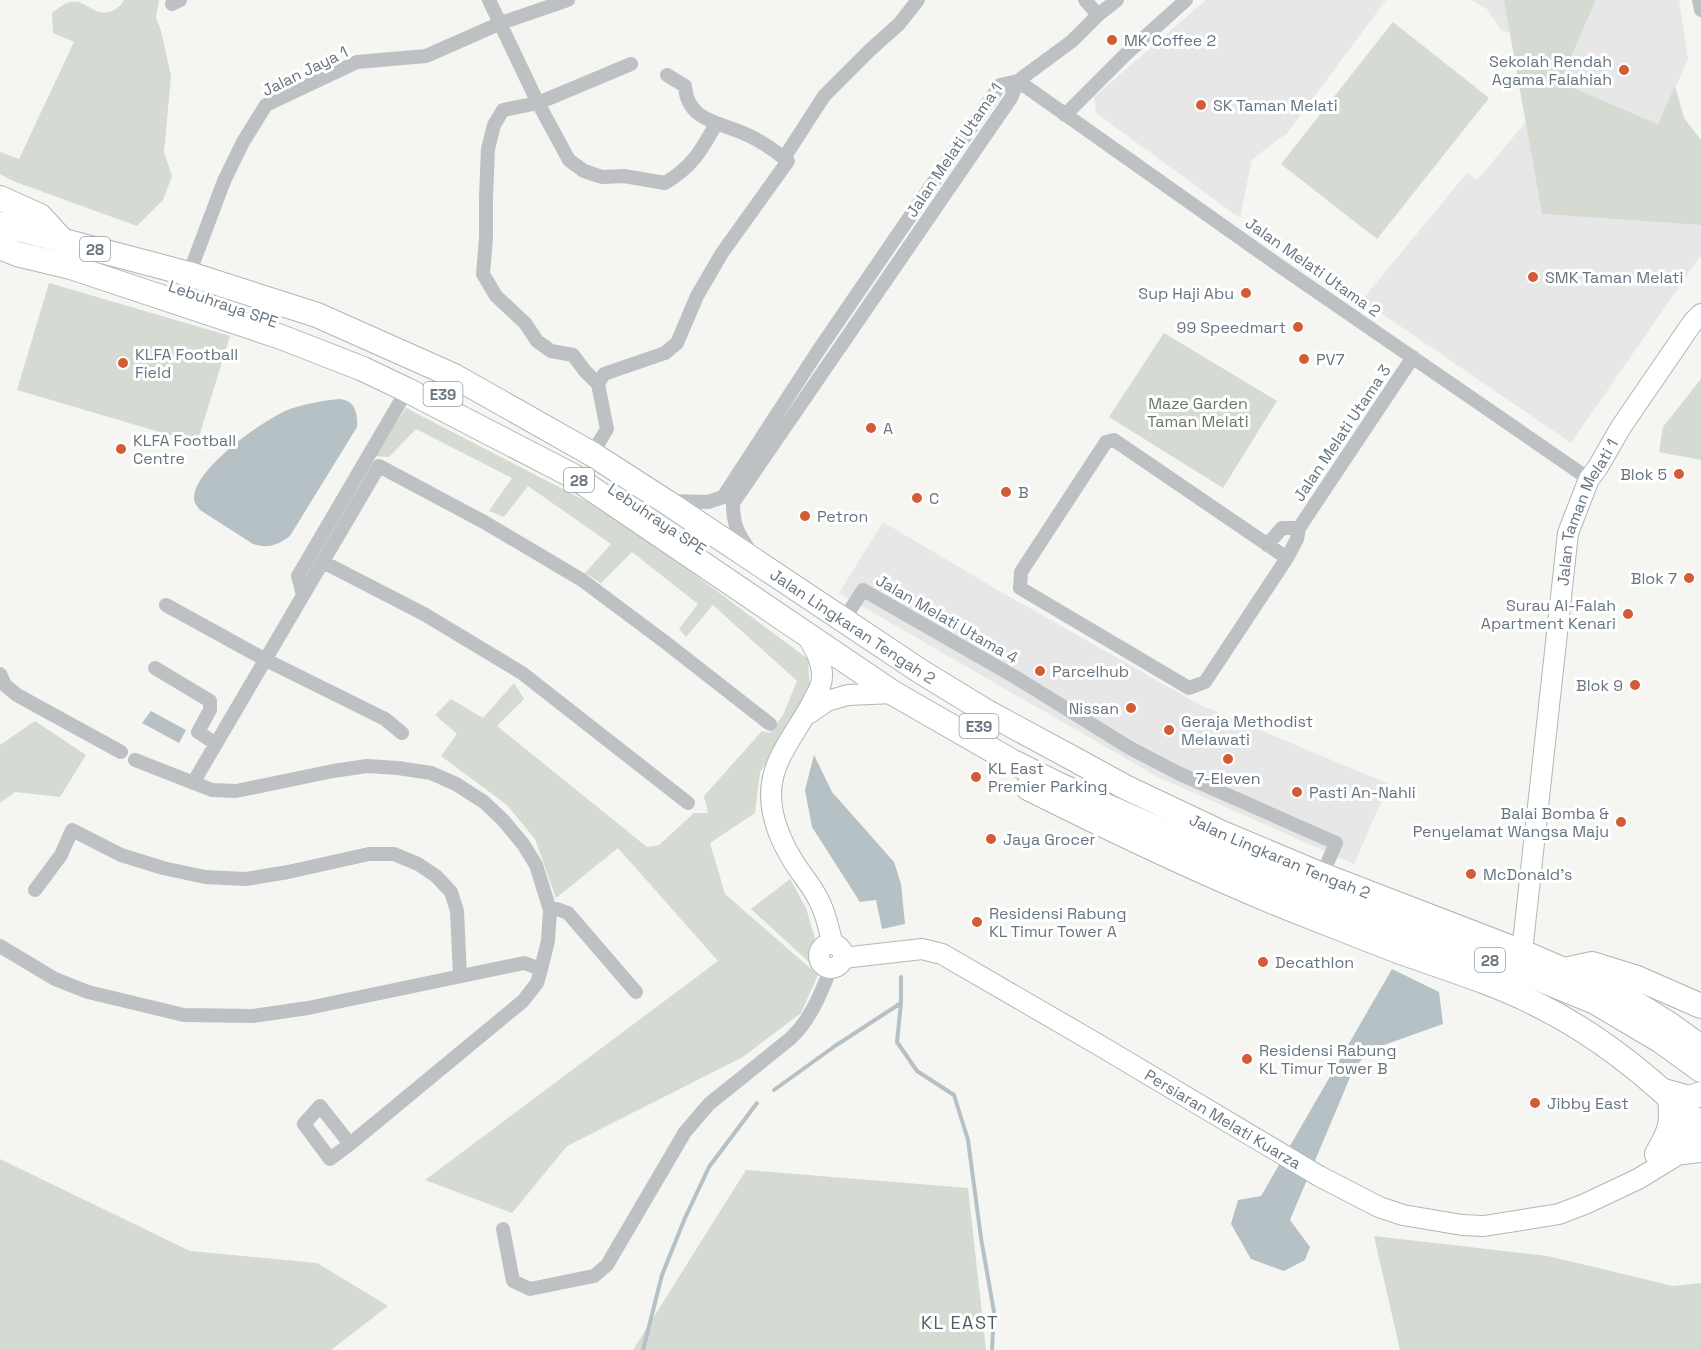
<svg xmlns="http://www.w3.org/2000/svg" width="1701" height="1350" font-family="'Space Grotesk',sans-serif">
	<rect width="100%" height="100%" fill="#f5f5f2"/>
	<path fill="#e6e7e6" d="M1206,0h180l-99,133 -35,26 -12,59 -144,-105 -2,-16z
		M1471,0h33l6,33 -9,-3 -14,-21z
		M1596,0h83l9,59 -29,65 -99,-42z
		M1526,122l16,92 159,11v30l-130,188 -209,-143 105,-127 10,7z
		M883,522l113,67 204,116 189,79 -35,80 -196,-87 -319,-184z"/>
	<path fill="#d5dad2" d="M124,0h35l-3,18 5,13 10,45 -7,76 8,24 -9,24 -26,26 -124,-45 -13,-7v-22l19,7 55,-117 -21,-9 -1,-20c8,-6 15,-13 26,-11 14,4 20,16 36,8 5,-3 7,-5 10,-10z
		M1504,0h92l-36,82 98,42 17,-38 9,32 17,22v85l-159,-11z
		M1393,22l96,76 -112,141 -96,-75z
		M49,283l181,53 -33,107 -180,-53z
		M1164,333l113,68 -54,87 -114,-71z
		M1701,379v81l-42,-8 4,-25z
		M406,408l213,110 189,141 2,32 -18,36 -32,45 -5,41 -45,30 15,51 93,81 -17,38 -58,44 -176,89 -55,67 -87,-33 293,-219 -100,-113 -62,50 -21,-59 -28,-34 -66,-49 16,-22 -22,-19 16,-16 32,19 31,-35 10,16 -27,27 150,121 12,-2 35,-32h14l-4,-17 58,-65 8,2 13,-18 14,-34 -84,-76 -27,32 -7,-8 19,-25 -66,-52 -31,31 -16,-10 26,-29 -83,-58 -24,31 -15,-6 23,-33 -96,-49 -27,28 -16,-1z
		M35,721l51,34 -26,42 -45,-5 -15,11v-58z
		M790,879l16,29 10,34 -6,21 -59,-54z
		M0,1159l190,92 127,12 71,43 -57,44h-331z
		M746,1170l222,18 18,162h-353z
		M1374,1236l174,20 125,30 28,-3v67h-301z"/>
	<path fill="#b6c1c5" d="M339,399c16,1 19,14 18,28l-67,109c-12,9 -22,13 -37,8l-53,-34c-3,-4 -6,-7 -6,-12 0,-29 67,-76 91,-87 17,-7 36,-10 54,-12z
		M151,711l35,19 -7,13 -37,-20z
		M814,755l18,37 62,70 7,22 4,40 -23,5 -6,-29 -16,2 -48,-75 -7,-37z
		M1392,969l47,23 4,32 -73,26 -16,18 -64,152 20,27 -5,13 -21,11 -33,-12 -20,-35 7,-24 23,-4z"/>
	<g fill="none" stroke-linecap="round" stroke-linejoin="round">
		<path stroke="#b6c1c5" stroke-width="4" d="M901,977v26l-4,39 20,29 37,24 14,45 13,98 13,74 -2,38
			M774,1090l61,-44 66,-43
			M643,1350l19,-75 23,-57 24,-51 48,-64"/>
		<g stroke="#b2b6ba" stroke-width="22">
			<g id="secondary">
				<path d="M807,635c7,13 14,24 15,38 1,9 -4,19 -8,26 -15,31 -43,59 -43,95 0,28 13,54 28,76 8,11 17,22 22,35 6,12 8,27 12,39"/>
				<path d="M808,714l19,-13 21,-6 45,-2"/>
				<circle cx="831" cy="956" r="12"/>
				<path id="s1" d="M1522,952l46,-419 21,-54 9,-12 23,-40 72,-105 8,-8"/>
				<path id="s2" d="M843,958l79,-9 20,5 157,91 220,131 60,31 24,8 59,10 22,1 75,-12 26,-10 53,-25 56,-34"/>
				<path d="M1659,1153l42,-35"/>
			</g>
		</g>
		<g stroke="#b0b4b7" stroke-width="26">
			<g id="highway">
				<path d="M0,198l40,18 22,24"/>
				<path id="s3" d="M0,224l189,50 128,41 137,61 138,78 73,47 255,170 67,41 87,47 51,28 97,46 100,42 200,77 79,34 34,17 34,21 32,23"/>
				<path d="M0,247l17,7 54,13 210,70 82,32 44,21 166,86 320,217 120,69 46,23 207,92 121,47 128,45 80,33 66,39 40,29"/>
				<path d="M1028,788c86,43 172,84 260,120 34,13 68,27 102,40 48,18 98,32 144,55 62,30 119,76 167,125"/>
				<path d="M1564,970l28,-6 45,14 64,28"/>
				<path d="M1664,1091l25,7 12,-4"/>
				<path d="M1683,1152l18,-2"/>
				<path d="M1657,1154c13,-22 16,-30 13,-56"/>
			</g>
		</g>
		<path stroke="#bdc1c4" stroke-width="14" d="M489,0l49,103 31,57 15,11 18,6 22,-1 41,7c27,-16 36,-32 51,-59
			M1085,0l13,15
			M1699,0l2,10
			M172,4l8,-4
			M667,75l18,11c2,34 32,36 58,47 15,6 28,15 41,25
			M1018,81l266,188 305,210
			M1065,115l61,-61 60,-54
			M189,274l35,-93 19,-39 23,-37 91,-43 69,-6 75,-33 67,-23
			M598,384l-13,-13 -12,-16 -22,-4 -14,-10 -12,-18 -29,-27 -13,-22 3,-36v-41l2,-48 6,-24 9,-15 35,-7 93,-39
			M1114,440l173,118 -82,124 -16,6 -169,-100 1,-16 85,-130z
			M592,454l15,-25 -9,-45 6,-10 61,-21 12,-10 20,-47 25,-43 66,-92 -4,-3 40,-62 46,-46 29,-26 19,-24
			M670,501l38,1 15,-5 95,-146 182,-266 18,-4 54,-40 26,-26 19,-15
			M1267,545l15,-17h17
			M750,551c-12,-17 -17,-26 -17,-48l278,-405 7,-17
			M1287,558l10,-19 2,-11 114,-171
			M323,562l101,52 98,59 166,130
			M303,595l-5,-19 109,-186
			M166,605l100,55 119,59 17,14
			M843,621l20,-31 152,87 115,71 50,26 156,69 -14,32
			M155,668l55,33v9l-12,22 18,12
			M0,674l5,11 12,10 104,57
			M135,760l77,30 24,1 97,-20 34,-5 31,2 33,5 25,11 28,18 19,18 20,24 13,21 14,45 -2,31 -7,28 -4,14 -14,18 -173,143 -20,15 -26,-35 16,-18 30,38
			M193,783l186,-317 105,56 98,58 83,62 105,82
			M35,890l26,-35 11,-25 49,25 42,13 42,9 41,2 42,-7 81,-18h25l24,10 18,12 15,16 6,19 3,65
			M550,910l7,-1 11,4 68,79
			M0,946l55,33 33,13 96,23 69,1 55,-8 216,-45 17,6
			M503,1229l10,52 17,8 64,-13 13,-11 78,-133 24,-28 82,-66c20,-19 30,-45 40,-70"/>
		<use href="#secondary" stroke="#fff" stroke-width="20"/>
		<use href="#highway" stroke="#fff" stroke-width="24"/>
	</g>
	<g fill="#d35b35" stroke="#fff" stroke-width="2">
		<circle cx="1112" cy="40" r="6"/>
		<circle cx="1624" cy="70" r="6"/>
		<circle cx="1201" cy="105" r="6"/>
		<circle cx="1533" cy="277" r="6"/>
		<circle cx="1246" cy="293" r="6"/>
		<circle cx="1298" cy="327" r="6"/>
		<circle cx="1304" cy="359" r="6"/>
		<circle cx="123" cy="363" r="6"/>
		<circle cx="871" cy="428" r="6"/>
		<circle cx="121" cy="449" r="6"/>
		<circle cx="1679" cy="474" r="6"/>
		<circle cx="1006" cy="492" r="6"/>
		<circle cx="917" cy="498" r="6"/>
		<circle cx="805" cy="516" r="6"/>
		<circle cx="1689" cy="578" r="6"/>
		<circle cx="1628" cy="614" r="6"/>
		<circle cx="1040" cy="671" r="6"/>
		<circle cx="1635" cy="685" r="6"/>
		<circle cx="1131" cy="708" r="6"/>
		<circle cx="1169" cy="730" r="6"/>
		<circle cx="1228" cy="759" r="6"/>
		<circle cx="976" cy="777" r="6"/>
		<circle cx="1297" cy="792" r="6"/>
		<circle cx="1621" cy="822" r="6"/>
		<circle cx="991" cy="839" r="6"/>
		<circle cx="1471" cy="874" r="6"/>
		<circle cx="977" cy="922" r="6"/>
		<circle cx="1263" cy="962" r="6"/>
		<circle cx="1247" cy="1059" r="6"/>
		<circle cx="1535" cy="1103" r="6"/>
	</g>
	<g text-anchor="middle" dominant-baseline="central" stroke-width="6" stroke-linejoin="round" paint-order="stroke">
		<g fill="#fff" stroke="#959ea7" stroke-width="1.5">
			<rect x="80" y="237" width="30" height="24" rx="4.5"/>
			<rect x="423.5" y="382" width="39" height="24" rx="4.5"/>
			<rect x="564" y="468" width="30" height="24" rx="4.5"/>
			<rect x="959.5" y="714" width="39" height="24" rx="4.5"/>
			<rect x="1475" y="948" width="30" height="24" rx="4.5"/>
		</g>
		<g font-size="15" font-weight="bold" fill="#677581">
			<text x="95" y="249">28</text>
			<text x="443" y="394">E39</text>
			<text x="579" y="480">28</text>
			<text x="979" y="726">E39</text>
			<text x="1490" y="960">28</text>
		</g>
		<g font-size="16" fill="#677581" stroke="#fff" text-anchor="start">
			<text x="1124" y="40">MK Coffee 2</text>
			<text x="1612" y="61" text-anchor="end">Sekolah Rendah<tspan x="1612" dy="18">Agama Falahiah</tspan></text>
			<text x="1213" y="105">SK Taman Melati</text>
			<text x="1545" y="277">SMK Taman Melati</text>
			<text x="1234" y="293" text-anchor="end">Sup Haji Abu</text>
			<text x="1286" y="327" text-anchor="end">99 Speedmart</text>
			<text x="135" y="354">KLFA Football<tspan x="135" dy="18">Field</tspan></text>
			<text x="1316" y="359">PV7</text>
			<text x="883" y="428">A</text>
			<text x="133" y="440">KLFA Football<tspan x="133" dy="18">Centre</tspan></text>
			<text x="1667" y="474" text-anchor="end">Blok 5</text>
			<text x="1018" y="492">B</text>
			<text x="929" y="498">C</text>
			<text x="817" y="516">Petron</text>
			<text x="1677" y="578" text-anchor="end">Blok 7</text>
			<text x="1616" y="605" text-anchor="end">Surau Al-Falah<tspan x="1616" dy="18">Apartment Kenari</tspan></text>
			<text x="1052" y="671">Parcelhub</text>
			<text x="1623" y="685" text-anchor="end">Blok 9</text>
			<text x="1119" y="708" text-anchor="end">Nissan</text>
			<text x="1181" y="721">Geraja Methodist<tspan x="1181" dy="18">Melawati</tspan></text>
			<text x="988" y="768">KL East<tspan x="988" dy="18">Premier Parking</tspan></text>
			<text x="1228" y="778" text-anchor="middle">7-Eleven</text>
			<text x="1309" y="792">Pasti An-Nahli</text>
			<text x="1609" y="813" text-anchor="end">Balai Bomba &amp;<tspan x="1609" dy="18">Penyelamat Wangsa Maju</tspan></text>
			<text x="1003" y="839">Jaya Grocer</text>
			<text x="1483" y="874">McDonald's</text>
			<text x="989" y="913">Residensi Rabung<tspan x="989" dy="18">KL Timur Tower A</tspan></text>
			<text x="1275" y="962">Decathlon</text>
			<text x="1259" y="1050">Residensi Rabung<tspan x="1259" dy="18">KL Timur Tower B</tspan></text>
			<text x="1547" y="1103">Jibby East</text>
		</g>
		<g font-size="16" fill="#677581" stroke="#fff">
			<text transform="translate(305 71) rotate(-26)">Jalan Jaya 1</text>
			<text transform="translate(954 150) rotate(-56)">Jalan Melati Utama 1</text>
			<text transform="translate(1313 267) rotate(35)">Jalan Melati Utama 2</text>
			<text transform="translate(223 304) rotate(19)">Lebuhraya SPE</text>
			<text transform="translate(1342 433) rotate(-56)">Jalan Melati Utama 3</text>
			<text stroke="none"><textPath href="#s1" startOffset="447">Jalan Taman Melati 1</textPath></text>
			<text transform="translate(657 519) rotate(34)">Lebuhraya SPE</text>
			<text transform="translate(947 619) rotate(30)">Jalan Melati Utama 4</text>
			<text stroke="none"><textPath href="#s3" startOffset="951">Jalan Lingkaran Tengah 2</textPath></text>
			<text stroke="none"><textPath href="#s3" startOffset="1437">Jalan Lingkaran Tengah 2</textPath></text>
			<text stroke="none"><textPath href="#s2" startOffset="426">Persiaran Melati Kuarza</textPath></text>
		</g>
		<g font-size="16" fill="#697865" stroke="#fff">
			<text x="1198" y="403">Maze Garden<tspan x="1198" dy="18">Taman Melati</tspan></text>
		</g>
		<g font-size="18" letter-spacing="1.5" fill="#545e66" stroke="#fff">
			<text x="960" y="1322">KL EAST</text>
		</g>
	</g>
</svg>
